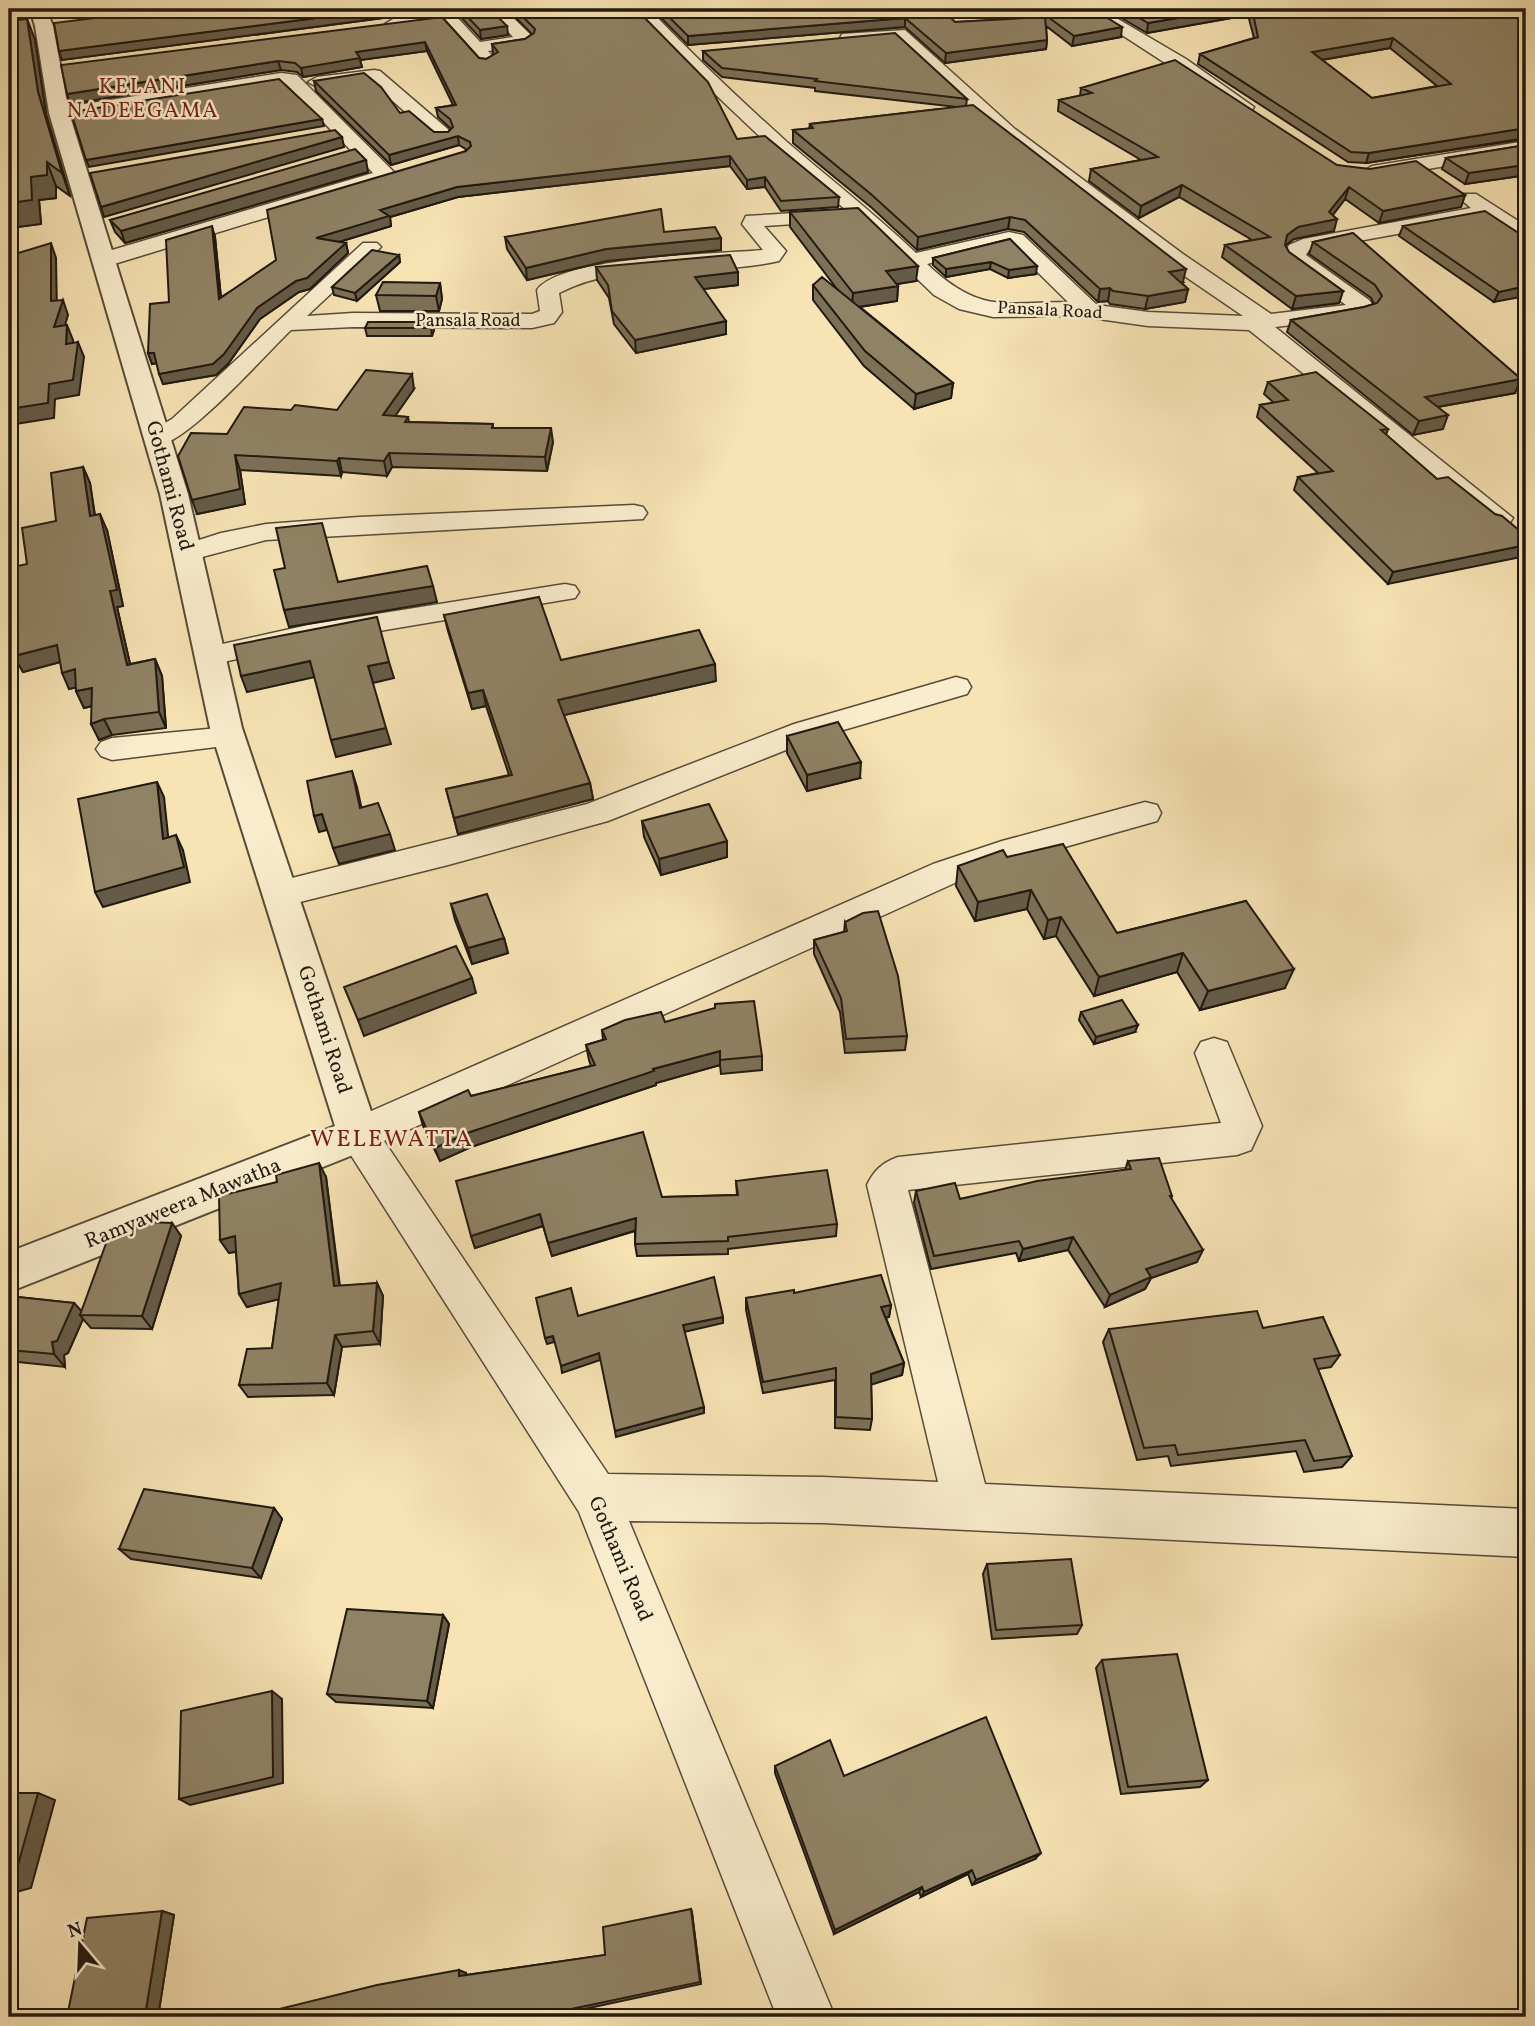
<svg xmlns="http://www.w3.org/2000/svg" width="1535" height="2026" font-family="Vollkorn,serif">
	<rect width="100%" height="100%" fill="#f7e3b4"/>
	<filter id="stains"><feTurbulence type="fractalNoise" baseFrequency=".00286" numOctaves="4"/><feColorMatrix values="0 0 0 0 .2 0 0 0 0 .09 0 0 0 0 .02 0 0 0 .5 -.17"/></filter>
	<radialGradient id="worn" r=".72"><stop offset=".6" stop-color="#630" stop-opacity="0"/><stop offset="1" stop-color="#630" stop-opacity=".3"/></radialGradient>
	<g fill="none" stroke-linecap="round" stroke-linejoin="round">
		<g stroke="#564c38" stroke-width="3">
			<path id="minor" d="M487,9h17l28,27 2,4 -2,4 -44,7 9,10 -9,5 -6,-1 -37,-42 -52,6 -8,-5 8,-5 56,-6 6,2 25,27 33,-5z
				M632,9h17c44,46 90,90 138,133 43,37 88,72 129,111l93,-21 14,3 74,70 51,7 95,4 -76,-52 -166,-127 -106,-98 -47,4 -8,-5 2,-4 63,-4 110,99 168,125 88,60 75,-9 -59,-43 -3,-5 5,-12 14,-6 168,-31 -12,-10 3,-4h14l50,32v15l-7,-2 -34,-21 -176,32 -3,5 63,45 6,8 -3,5 -13,4 -84,10 238,191 -4,6 -9,2 -9,-2 -242,-194 -101,-4 -71,-10 -84,1 -34,-8 -25,-14 -84,-81 -2,5 -7,2 -77,5 22,25 -7,10c-72,17 -153,-3 -220,32l3,19 -8,11 -22,5 -179,-1 -62,3c-29,28 -93,101 -127,114 -6,2 -10,1 -16,-1l-3,-5 3,-5 24,-14 191,-176h14l4,4 -74,69 46,-3 179,1 8,-3 -3,-21c23,-34 183,-36 226,-40l-21,-26 4,-8 100,-6 -72,-60 -97,-92zM1009,244l59,58c-66,1 -89,11 -141,-38z
				M1082,9h19l85,50 68,48 -3,4h-12z
				M374,70l6,1 70,60 2,4 -2,4h-14l-66,-58 -53,6 -9,-5 9,-5z
				M281,73l16,2 96,96 3,4 -3,4 -282,86h-16l-3,-5 3,-5 278,-82 -87,-89 -227,35 -6,-2 -3,-4 3,-4z
				M1526,141v12l-154,25 -10,-6 10,-6z
				M634,505l9,2 4,6 -4,6 -377,21 -79,21 -10,-2 -4,-6 4,-6 44,-14 45,-9 93,-7z
				M565,584l10,2 4,6 -4,6 -267,45 -98,22 -10,-2 -5,-7 5,-7 108,-24z
				M956,677l11,3 4,7 -4,7 -151,44 -208,83 -160,44 -168,42 -12,-4 -5,-9 5,-9 12,-4 307,-77 207,-80z
				M229,727l11,3 5,7 -5,7 -128,16 -11,-4 -5,-7 5,-7 11,-4z
				M1145,802l12,3 4,8 -4,8 -145,41 -55,20 -573,259 224,333 215,3 115,5 -71,-297c7,-15 15,-22 31,-28l323,-34 -26,-70 6,-11 13,-4 13,4 35,84 -11,24 -14,5 -329,35 77,294 541,25v48l-703,-34 -194,-2 206,496h-58l-198,-505 -241,-377 6,-12 589,-259 69,-23z"/>
		</g>
		<g stroke="#564c38" stroke-width="4">
			<path id="tertiary" d="M30,9h16l7,17 16,87 119,381 54,234 137,407 -6,12 -364,145v-40l326,-126 -125,-398 -50,-234 -111,-381 -14,-87z"/>
		</g>
		<use href="#minor" fill="#faedce" fill-rule="evenodd"/>
		<use href="#tertiary" fill="#faedce" fill-rule="evenodd"/>
	</g>
	<path fill="#7c7057" stroke="#21190f" stroke-width="2" fill-rule="evenodd" d="M167,9h323l18,26 -27,4 -24,-26 -13,-3 -382,50 -3,-9z
		M507,9h129l101,130 102,58 -1,10 -57,4 -16,-24 -18,2 -17,-23 -272,31 -68,20 1,9 -52,16 7,1 2,10 -38,36 -11,3 -39,27 -32,45 -12,11 -53,9 -6,-21 -5,1 -4,-11 21,-51 46,-65 6,60 246,-147 -8,-5 -68,20 -75,-74 -2,-10 86,32 34,19h14l3,-3 -13,-12 -2,-9 17,-3 -26,-54 -67,9 2,7 -59,10 -6,-5 -16,-2 -211,34 372,-87 37,41 7,1 8,-4 -1,-2 -1,-9 33,-5 7,-5z
		M652,9h276l27,13 80,-4 -13,-9h71l28,28 -49,9 -26,-20 1,14 -1,9 -101,14 -40,-36 -217,18z
		M1106,9h420v130l-160,24 -18,-1 -150,-98 2,-10 54,-16 -6,-23 -101,18zM1390,48l47,38 -65,12 -50,-38z
		M27,19l8,21 11,74 24,82 -14,-10v12l-17,2 2,24 -32,4v-207z
		M703,51l264,48 -1,7 217,176h-2l7,7 -3,13 -40,7 -35,-5 -2,-3 -10,1 -74,-70 -16,-3 -91,21 -45,-42 -79,-65v-13l16,-1 1,-5 147,-17 -142,-16v-3l-93,-11 -19,-17z
		M1081,88l256,77 128,30 -4,12 -82,16 -34,-24 -12,16 1,16 -40,8 -9,7 4,6 54,39 -4,12 -47,6 -70,-52 3,-12 27,-5 -73,-43 -40,21 -50,-37 2,-12 50,-9 -83,-49 1,-11 21,-4z
		M1526,145v35l-6,-4 -55,8 -23,-15 4,-11z
		M368,172l-243,71 -10,-11 -5,-12z
		M790,212l126,69 -19,3 1,2 -1,15 -37,6 93,76 -2,15 -37,11 -50,-43 -51,-66v-15l24,4 -47,-62z
		M1403,226l123,12 -32,64 -95,-66z
		M664,232l57,6v12l-114,11 -80,19 -20,-31 -2,-12z
		M1353,233l162,160 -77,14 5,22 -30,6 -126,-103 4,-12 73,-13 10,-3 -3,-6 -62,-44 4,-12z
		M1010,239l26,35 -28,4 -18,-9 -44,8 -13,-12v-7z
		M399,255l1,7 -43,39 -23,-6 -2,-8z
		M596,267l142,18 -35,4 23,45 -90,19 -22,-29 -5,-26 -12,-18z
		M440,283l2,16 -3,12h-59l-4,-16z
		M432,322l2,8 -2,6h-65l-2,-8z
		M1268,382l120,47 -2,6 51,44 -49,105 -94,-94 4,-13 20,-4 -61,-56 3,-12 14,-2 -10,-9z
		M414,389l-19,27 13,1 1,5 84,2v4l60,14 -6,29 -155,-4 -5,9 -45,-4 -1,4 -101,-6 5,34 -48,10 30,-80 64,-24h46z
		M83,467l7,16 5,32 12,15 16,76 -6,1 13,57 25,-5 7,17 4,52 -54,7 -13,5 -7,-34 -8,2 -8,-17v-4l-7,2 -9,-27 -37,10 -9,-16 13,-92 29,-43z
		M444,615l117,45 155,21 -152,34 26,68 3,16 -135,35 -12,-45 63,-14 -23,-69 -14,3 -24,-78z
		M787,736l73,42 -53,13 -20,-38z
		M642,821l85,20v16l-66,18 -17,-38z
		M1007,857l110,76 129,-32 39,87 -85,22 -23,-38 -83,24 -38,-60 -12,3 -17,-30 -52,12 -19,-35 2,-20z
		M451,904l53,34 4,15 -36,11 -17,-44z
		M845,922l62,114 -2,14 -60,3 -5,-41 -26,-58v-14l30,-8z
		M1081,1012l54,20 -41,12 -15,-24z
		M665,1022l97,34v14l-41,4 -1,-9 -64,18v2l-185,62 -31,14 -17,-35 -4,-14 52,-16 120,-30 -2,-6 -3,-15 17,-5 -1,-10z
		M1128,1161l44,35 -1,3 26,63 -46,16 -6,11 -40,18 -37,-57 -49,11 -3,-8 -85,16 -17,-66 2,-12 44,8 165,-29z
		M326,1177l14,109 37,-3 6,13 -3,48 -38,3 -8,48 -86,2 -9,-12 33,-37 7,-49 -32,8 -8,-13 -3,-42 -7,1 -9,-13z
		M736,1181l101,43 -1,12 -108,13v5l-91,2 -2,-12v-13l-83,25 -9,-30 -68,22 -4,-12 191,-39 75,-2z
		M172,1223l9,13 -29,93 -61,-1 -8,-9 -15,34 -4,2 1,12 -56,-6v-65l65,7 8,9z
		M794,1293l97,12 -2,12 -3,1 18,45 -2,12 -31,9 1,35 -2,11 -35,-2v-48l-72,13 -17,-83v-12z
		M1263,1328l77,27 -9,12 -13,2 34,87 -10,11 -38,5 -8,-21 -125,15 -3,-10 -31,4 -34,-118 6,-13z
		M274,1508l8,11 -21,59 -130,-19 -12,-10z
		M987,1564l95,61 -5,9 -85,5 -9,-65z
		M443,1615l6,9 -16,84 -97,-6 -9,-8z
		M1102,1660l106,120 -8,7 -79,7 -25,-126z
		M775,1766l69,10 191,83 -63,26 -4,-11 -47,23 -2,-5 -85,42 -59,-161z
		M691,1909l1,4 9,71 -126,27v6h-328l219,-44v2l139,-20z
		M162,1911l12,4 -16,102h-91z"/>
	<path fill="#655b47" stroke="#21190f" stroke-width="2" d="M49,9h73l-70,8z
		M386,9h57l1,1 -382,50 -3,-9z
		M1232,9h18l-2,6 -101,18 1,-10z
		M905,18v9l-217,18v-9z
		M27,19l8,21 11,74 24,82 -8,-23 -24,-81z
		M507,26l1,9 -27,4 -1,-9z
		M1122,27l-1,10 -49,9 2,-10z
		M1393,38l-3,10 -81,14 3,-10z
		M1047,40l-1,9 -101,14 1,-10z
		M425,42l2,9 -67,9 2,7 -59,10 -2,-9 55,-16z
		M278,61l3,9 -211,34 -3,-10z
		M322,119l2,7 -235,41 -3,-7z
		M1526,128v10l-160,25 3,-10z
		M458,136l1,9 -68,20 -2,-10z
		M342,137l2,10 -240,70 -3,-10z
		M730,156v10l-272,31 -68,20 1,9 -72,22 -3,-10 64,-28 77,-23z
		M366,160l2,12 -243,71 -4,-12z
		M47,162l9,24v12l-17,2 2,24 -32,4v-25l22,-26z
		M1524,165l-4,11 -55,8 4,-11z
		M765,177v10l-18,2v-9z
		M1182,185l-3,12 -40,21 2,-12z
		M1349,187l-4,12 -17,22 9,-2 -3,12 -40,8 -11,8 4,-12 11,-8 31,-15z
		M1465,195l-4,12 -82,16 4,-12z
		M1010,217l-2,12 -91,21 1,-13z
		M212,226l3,11 7,72 -3,-10z
		M721,238v12l-114,11 -80,19 -1,-12 80,-19z
		M51,243l5,15 1,58 -6,-15z
		M346,243l2,10 -38,36 -11,3 -39,27 -32,45 -12,11 -53,9 -4,-10 137,-93z
		M399,255l1,7 -43,39 -2,-8z
		M991,262l-1,7 -44,8v-8z
		M918,266l-2,15 -31,5 1,-15z
		M1037,266l-1,8 -28,4 1,-8z
		M1186,269l-3,13 -17,3 3,-13z
		M738,272v13l-43,5v-13z
		M440,283l2,16 -3,12 -3,-15z
		M898,286l-1,15 -45,7 1,-15z
		M1526,286v10l-32,6 5,-10z
		M1110,288l-2,13 -10,1 2,-13z
		M1188,289l-3,13 -40,7 3,-13z
		M1343,291l-4,12 -47,6 4,-13z
		M63,300l5,15 -8,27 -6,-15z
		M726,321v13l-90,19 -1,-13z
		M432,322l2,8 -2,6 -1,-8z
		M67,325l6,15 -1,18 -6,-14z
		M78,342l6,15 -5,38 -24,4 -1,19 -45,7v-16l40,-25z
		M148,353h6l3,10 -5,1z
		M412,374l2,15 -28,40 -3,-14z
		M1521,379l-6,14 -95,17 5,-13z
		M953,383l-2,15 -37,11 2,-15z
		M1448,415l-5,14 -30,6 6,-14z
		M551,428l2,14 -6,29 -2,-14z
		M389,453l3,14 -5,9 -3,-15z
		M235,455l5,15 5,34 -48,10 -5,-14z
		M339,458l3,14 -1,4 -4,-15z
		M83,467l7,16 7,49 -7,-16z
		M100,514l7,16 16,76 -6,1 17,74 -7,-16 -17,-74z
		M1526,545v11l-138,28 5,-12z
		M433,586l4,16 -148,25 -5,-17z
		M57,645l7,16 -41,11 -9,-16z
		M155,659l7,17 4,52 -7,-16z
		M310,661l5,16 -68,15 -6,-16z
		M389,662l5,16 -21,5 -5,-17z
		M715,664l1,17 -156,35 -2,-16z
		M75,669l7,17 -13,3 -7,-16z
		M92,688l7,16 -15,4 -8,-17z
		M483,690l3,16 -14,3 -4,-16z
		M104,719l8,16 -13,5 -8,-16z
		M386,728l5,16 -55,13 -5,-17z
		M861,762l-1,16 -53,13v-16z
		M352,771l5,16 8,37 -5,-16z
		M157,782l7,15 6,57 -7,-15z
		M590,783l3,16 -135,35 -4,-16z
		M322,814l5,16 -8,2 -5,-16z
		M390,834l5,16 -56,14 -6,-16z
		M176,835l7,15 7,32 -87,25 -8,-15z
		M727,841v16l-66,18 -2,-16z
		M1031,890l-4,19 -52,12 3,-19z
		M1061,917l-5,19 -12,3 4,-19z
		M504,938l4,15 -36,11 -4,-16z
		M1183,953l-6,19 -83,24 5,-19z
		M1294,969l-9,19 -85,22 8,-19z
		M472,978l4,15 -112,43 -6,-16z
		M1138,1025l-3,7 -41,12 2,-7z
		M720,1051v14l-64,18v2l-185,62 -31,14 -5,-13 32,-15 186,-64z
		M319,1163l7,14 15,123 -7,-14z
		M540,1214l3,12 -68,22 -4,-12z
		M636,1218l1,12 -85,26 -4,-13z
		M172,1223l9,13 -29,93 -10,-13z
		M235,1236l8,14 -14,3 -9,-13z
		M1073,1237l-5,13 -49,11 4,-12z
		M1203,1250l-6,12 -46,16 -6,11 -40,18 5,-12 36,-26z
		M281,1283l7,14 -41,10 -8,-13z
		M377,1283l6,13 -3,48 -7,-13z
		M74,1303l11,12h-5l3,4 -15,34 -4,2 1,12 -11,-13 -2,-12z
		M891,1305l-2,12 -10,2 2,-12z
		M723,1317v6l-39,9 -1,-7z
		M335,1335l7,12 -8,48 -7,-12z
		M553,1336l1,6 -7,2 -2,-6z
		M599,1353l1,7 -38,13 -1,-7z
		M904,1363l-2,12 -32,10 1,-11z
		M704,1407v6l-88,24 -1,-6z
		M274,1508l8,11 -21,59 -9,-10z
		M443,1615l6,9 -16,84 -6,-7z
		M272,1691l10,8 1,84 -93,22 -11,-6z
		M38,1793l17,7 -24,88 -22,6v-10z
		M1041,1853l-6,6 -63,26 4,-5z
		M972,1870l-4,4 -47,23 3,-5z
		M922,1887l-3,5 -85,42 1,-4z
		M691,1909l1,4 9,71 -1,-2z
		M162,1911l12,4 -16,102h-2l-11,-1z
		M459,1970l7,3v6l-7,-3z
		M571,2009l4,2v6h-4z"/>
	<path fill="#908265" stroke="#21190f" stroke-width="2" fill-rule="evenodd" d="M167,9h219l-327,42 -5,-28z
		M460,9h30l17,17 -27,4z
		M515,9h121l72,73 29,57 28,-3 74,61 -58,4 -16,-24 -18,3 -17,-24 -273,31 -77,23 9,6 -73,22 30,5 -39,35 -11,3 -39,27 -33,46 -11,10 -54,10 -5,-21h-6l2,-49 19,-2 -3,-62 46,-14 7,73 57,-39 -9,-50 199,-59 5,-5 -1,-4 -12,-6 -69,19 -75,-74 50,-8 17,14 19,26 9,-2 25,21h14l5,-5 -3,-8 -14,-11 20,-3 -31,-63 -69,10 4,6 -59,10 -6,-5 -17,-2 -211,33 -6,-29 381,-48 37,41 7,1 12,-7 -6,-8 33,-5 9,-6 1,-4z
		M661,9h281l13,13 90,-5 2,23 -101,13 -41,-35 -217,18z
		M1037,9h56l29,18 -48,9z
		M1124,9h108l-84,14z
		M1252,9h274v119l-157,25 -18,-1 -151,-98 58,-17zM1393,38l58,46 -79,14 -60,-46z
		M27,19l11,73 24,81 -15,-11v13l-16,2 1,23 -23,3v-182z
		M895,33l72,66 -152,-18 2,-2 -95,-11 -19,-17z
		M1175,60l162,105 33,4 46,-8 49,34 -82,16 -34,-24 -20,25 8,7 -39,8 -11,8 -2,10 4,7 54,39 -47,5 -71,-51 45,-8 -88,-52 -41,21 -50,-37 67,-12 -99,-57 33,-7 -11,-5z
		M279,79l43,40 -236,41 -15,-48z
		M973,105l213,164 -17,3 19,17 -40,7 -35,-5 -3,-3 -10,1 -75,-69 -15,-3 -92,20 -46,-42 -79,-65 20,-2 -3,-4z
		M335,130l7,7 -241,70 -11,-34z
		M1526,145v21l-2,-1 -55,8 -23,-15z
		M355,149l11,11 -245,71 -11,-11z
		M858,208l60,58 -32,5 12,15 -45,7 -63,-81z
		M661,209l3,23 51,-5 6,11 -115,11 -80,19 -21,-31z
		M1485,211l41,27v48l-27,6 -96,-66z
		M1353,233l168,146 -96,18 23,18 -29,6 -128,-101 73,-13 13,-4 5,-7 -7,-11 -62,-43z
		M1010,239l27,27 -28,4 -18,-8 -45,7 -13,-11z
		M51,243v58l12,-1 -9,27 13,-2 -1,19 12,-2 -5,38 -24,4 -1,19 -39,6v-94l5,-15 1,-46z
		M372,250l27,5 -44,38 -23,-6z
		M730,255l8,17 -43,5 31,44 -91,19 -23,-29 -4,-26 -12,-18z
		M822,277l131,106 -37,11 -51,-43 -52,-66z
		M383,282l57,1 -4,13 -60,-1z
		M368,322h64l-1,6h-66z
		M366,370l46,4 -29,41 25,2 -3,5 88,2 -1,4h59l-6,29 -156,-4 -5,8 -45,-3 -2,3 -102,-6 5,34 -48,11 -14,-44 13,-23 36,1 17,-27 47,3 4,-5 42,5z
		M1316,372l72,57 -7,1 56,49 11,-2 47,37 7,2 24,20v9l-133,27 -95,-95 35,-6 -73,-66 28,-5 -20,-18z
		M83,467l7,49 10,-2 17,76 -7,1 17,74 28,-6 4,53 -55,7 -13,5 1,-36 -16,3 -1,-22 -13,4 -5,-28 -43,11 -5,-73v-15l18,-4 -5,-36 34,-7 -5,-48z
		M322,523l16,59 89,-16 6,20 -149,24 -10,-40 11,-2 -9,-40z
		M539,597l22,63 138,-30 16,34 -157,36 32,83 -136,35 -8,-29 66,-14 -29,-85 -15,3 -24,-78z
		M377,617l12,45 -21,4 18,62 -55,12 -21,-79 -69,15 -7,-31z
		M838,722l23,40 -54,13 -20,-39z
		M352,771l8,37 18,-5 12,31 -57,14 -11,-34 -8,2 -7,-35z
		M157,782l6,57 13,-4 8,32 -89,25 -17,-93z
		M709,804l18,37 -68,18 -17,-38z
		M1063,844l54,89 129,-32 48,68 -86,22 -25,-38 -84,24 -38,-60 -13,3 -17,-30 -53,12 -20,-36 45,-16 4,7z
		M487,894l17,44 -36,10 -17,-44z
		M878,911l20,65 9,60 -61,3 -5,-41 -27,-58 33,-9 -2,-9 18,-9z
		M456,946l16,32 -114,42 -14,-33z
		M1122,1000l16,25 -42,12 -15,-25z
		M754,1001l8,55 -42,4v-9l-67,18 1,2 -187,62 -32,15 -16,-36 49,-22 3,6 124,-31 -9,-20 20,-6 -4,-9 23,-10 36,-8 4,10 50,-14v-4z
		M643,1132l19,65 76,-2 -2,-14 91,-11 10,54 -109,13v4l-93,3 1,-26 -88,25 -8,-29 -69,22 -15,-55z
		M1159,1158l13,38h-2l33,54 -57,19 5,8 -41,18 -37,-58 -50,12 -4,-8 -85,15 -18,-65 39,-8 5,16 77,-18 94,-12 -3,-8z
		M319,1163l15,123 43,-3 -4,48 -38,4 -8,48 -88,2 8,-36 25,-1 9,-65 -42,11 -4,-58 -15,4 -1,-44 58,-14 -1,-7z
		M147,1222l25,1 -30,93 -62,-1 28,-77z
		M881,1275l10,30 -10,2 23,56 -33,11 1,45 -36,-2v-49l-73,14 -17,-84 48,-8v3z
		M714,1277l9,40 -40,8 21,82 -89,24 -16,-78 -38,13 -8,-30 -8,2 -9,-40 35,-10 7,28z
		M9,1296l65,7 -17,38 -5,1 2,12 -45,-4z
		M1257,1311l6,17 60,-11 17,38 -26,4 38,97 -38,5 -9,-21 -127,15 -3,-10 -31,3 -35,-119z
		M144,1489l130,19 -22,60 -133,-19z
		M1071,1559l11,66 -86,5 -9,-66z
		M347,1609l96,6 -16,86 -100,-7z
		M1177,1654l31,126 -80,7 -26,-127z
		M272,1691l1,86 -94,22 2,-88z
		M986,1717l55,136 -65,27 -4,-10 -48,22 -2,-5 -87,43 -60,-164 55,-26 14,36z
		M9,1793h29l-25,90 -4,1z
		M691,1909l9,73 -129,27v8h-324l130,-32 82,-15v6l146,-21 -2,-28z
		M162,1911l-17,105 -18,1h-60l20,-99z"/>
	<g text-anchor="middle" dominant-baseline="central" stroke-width="5" stroke-linejoin="round" paint-order="stroke">
		<g font-size="18" fill="#21190f" stroke="#faedce">
			<text transform="translate(1050 311) rotate(3)">Pansala Road</text>
			<text x="468" y="321">Pansala Road</text>
		</g>
		<g font-size="21" letter-spacing="2" fill="#7a1f14" stroke="#faedce">
			<text x="143" y="87">KELANI<tspan x="143" dy="24">NADEEGAMA</tspan></text>
		</g>
		<g font-size="21" fill="#21190f" stroke="#faedce">
			<text transform="translate(169 486) rotate(75)">Gothami Road</text>
			<text transform="translate(324 1030) rotate(72)">Gothami Road</text>
			<text transform="translate(183 1204) rotate(-22)">Ramyaweera Mawatha</text>
			<text transform="translate(620 1559) rotate(67)">Gothami Road</text>
		</g>
		<g font-size="24" letter-spacing="2" fill="#7a1f14" stroke="#faedce">
			<text x="392" y="1140">WELEWATTA</text>
		</g>
	</g>
	<rect width="1535" height="2026" fill="none" stroke="#f7e3b4" stroke-width="35"/>
	<rect x="10" y="10" width="1514" height="2005" fill="none" stroke="#21190f" stroke-width="3.5"/>
	<rect x="18" y="18" width="1500" height="1991" fill="none" stroke="#21190f" stroke-width="2"/>
	<g transform="translate(80 1945) rotate(341)" stroke="#faedce" stroke-width="5" paint-order="stroke">
	<path d="M0-5L12 26L0 18L-12 26Z" fill="#21190f"/>
	<text y="-10" font-size="19" font-weight="bold" text-anchor="middle" fill="#21190f">N</text>
	</g>
	<rect width="100%" height="100%" filter="url(#stains)"/>
	<rect width="100%" height="100%" fill="url(#worn)"/>
</svg>
